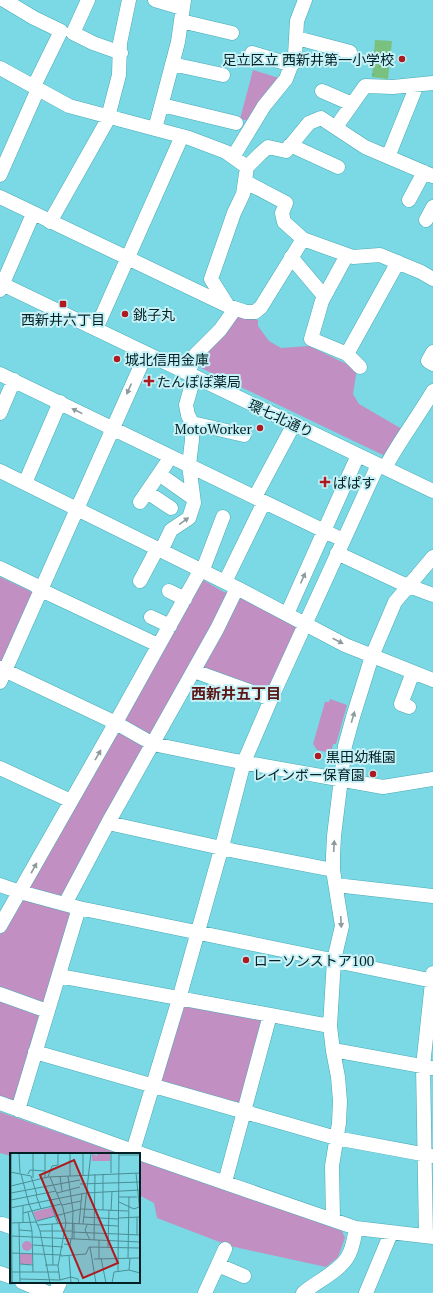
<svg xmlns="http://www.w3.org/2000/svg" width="433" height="1293" font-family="'PT Serif','Noto Sans JP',serif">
	<defs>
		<pattern id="water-ripples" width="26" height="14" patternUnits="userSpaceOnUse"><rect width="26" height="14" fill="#7ac07e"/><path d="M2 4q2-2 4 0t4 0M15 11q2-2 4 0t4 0" fill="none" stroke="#629c67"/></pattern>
	</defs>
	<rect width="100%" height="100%" fill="#7ad9e4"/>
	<path fill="#c18fc2" d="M253,70l29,9 -32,42 -10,-2z
		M237,313l21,7v6l11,15 12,7 28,-2 48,23 -4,25 6,10 43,25 -17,27 -184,-88 -5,-6z
		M0,577l34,16 -29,72 -5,-2z
		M201,579l23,13 7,1 -78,142 -5,2 -26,-16z
		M240,597l57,28 1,5 -27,61 -5,1 -65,-23z
		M330,699l17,6 -11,39h-3l-2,9 -14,-3 -4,-6 12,-42h4z
		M121,732l27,15 -84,152 -39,-10 90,-156z
		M24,898l48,15 -29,91 -43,-14v-55l20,-34z
		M0,1001l39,13 -24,87 -15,-2z
		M186,1006l76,13 -24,88 -74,-23 -4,-4 22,-73z
		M0,1112l112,39 -1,3h-100v2l-11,-3z
		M139,1158l203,73 3,7 -7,19 -12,10 -96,-21 -73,-28 -3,-15 -15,-8z"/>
	<path fill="url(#water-ripples)" d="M375,40l17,1 -4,38 -16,-2z"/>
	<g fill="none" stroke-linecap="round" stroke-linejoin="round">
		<g stroke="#49aab5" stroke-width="15">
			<path id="minor" d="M4,0l30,18 27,13 -27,55
				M88,0l-15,33 20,10 28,10
				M155,0l27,8
				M181,21l51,12
				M297,38l53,14
				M252,53l40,12
				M172,64l51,11
				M0,68l69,38 120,32 37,14 21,15 -4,27 -9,19 -23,66 17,27
				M322,91l30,13
				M162,105l74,18
				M336,127l29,-41 28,1 40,-4
				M155,129l23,-87 6,-42
				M290,145l48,22
				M233,157l31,-51 22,-27 9,-24 2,-34 8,-21
				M388,157l29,-72
				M247,167l13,-13 8,-7 18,4 23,-28 12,-5 44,29 68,29
				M0,175l38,-86
				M246,182l40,21 -4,10 2,9 19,17 50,18 27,-2 41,17 12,7
				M0,197l228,109 18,6h9l6,-5 42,-68
				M409,200l15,-28
				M426,220l7,-13
				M50,222l57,-101 12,-46 1,-32 9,-43
				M347,255l-25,46 -11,38 36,15 13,13
				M291,257l33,39
				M0,283l433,208
				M0,290l33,-76
				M96,329l86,-193
				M433,352l-5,9 5,3
				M347,354l51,-92
				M0,374l343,166
				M188,374l7,-19 25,-25 15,-21
				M0,413l14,-33
				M192,423l52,12
				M385,468c14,-27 33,-51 48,-77
				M0,471l237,117 108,57 88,35
				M159,474l34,24
				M25,483l35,-81
				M147,492l24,16
				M255,497l39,-73
				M140,502l26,-38 3,-8
				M161,551l10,-21 18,-12 5,-15 -5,-38 3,-25v-17l-4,-8 -2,-10 8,-28
				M337,553l64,30 32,12
				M0,568l35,17 6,5 117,55
				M202,572l21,-55
				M140,581l17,-32
				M225,582l39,-80
				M169,591l16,8
				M287,614l71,-159
				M151,617l19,9
				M0,668l116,55 37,21 83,17 147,26 50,-8
				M194,671l77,28
				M0,682l146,-328
				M409,707l-8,-3 12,-32
				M0,768l71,33
				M108,823l127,28 98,19
				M0,885l20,7 59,16 354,73
				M336,885l97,11
				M65,904l43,-81 109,-194 20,-41
				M0,926l115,-202 85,-153
				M59,976l271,50
				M0,994l47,17
				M333,1051h6l94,17
				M35,1052l301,86 97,18
				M0,1103l133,48 223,77 77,9
				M18,1110l61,-202
				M133,1151l46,-152 45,-160 20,-77 27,-63 107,-234
				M225,1182l45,-167
				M333,1220l-1,-54 7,-43 1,-22 -2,-24 -5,-26 -3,-25 4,-66 8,-34 -9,-56v-14l1,-20 11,-90 8,-29 19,-61 23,-54 38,-45
				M2,1224l9,3
				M426,1236l-3,-170 10,-93
				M218,1265l26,11
				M0,1273l11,4
				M22,1282l26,11
				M55,1293l5,-11
				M205,1293l20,-44
				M303,1293c13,-11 35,-21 44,-35 6,-9 7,-20 9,-30
				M366,1293l25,-60"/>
		</g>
		<use href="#minor" stroke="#fff" stroke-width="14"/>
	</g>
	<defs><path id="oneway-solid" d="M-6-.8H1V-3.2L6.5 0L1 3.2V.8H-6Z"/></defs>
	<g fill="#8d9b9c">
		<use href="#oneway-solid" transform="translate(129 389) rotate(114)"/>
		<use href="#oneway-solid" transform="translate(77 411) rotate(-154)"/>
		<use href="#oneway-solid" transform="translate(184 521) rotate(-36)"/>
		<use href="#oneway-solid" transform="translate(303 578) rotate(-66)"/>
		<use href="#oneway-solid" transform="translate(338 641) rotate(27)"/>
		<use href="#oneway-solid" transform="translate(353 717) rotate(-74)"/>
		<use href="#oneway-solid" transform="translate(98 755) rotate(-60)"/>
		<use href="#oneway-solid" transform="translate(334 846) rotate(-87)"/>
		<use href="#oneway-solid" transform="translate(34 868) rotate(-61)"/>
		<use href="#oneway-solid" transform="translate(341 922) rotate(87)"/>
	</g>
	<g fill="#ad1a20" stroke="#c6f1f7" stroke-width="1.5">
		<circle cx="402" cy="59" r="4"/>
		<rect x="59" y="300" width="8" height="8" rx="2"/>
		<circle cx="125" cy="314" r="4"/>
		<circle cx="117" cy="359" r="4"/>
		<path d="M147 375h4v4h4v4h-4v4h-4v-4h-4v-4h4z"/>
		<circle cx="260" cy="428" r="4"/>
		<path d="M323 476h4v4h4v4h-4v4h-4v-4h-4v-4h4z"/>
		<circle cx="318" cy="756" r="4"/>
		<circle cx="373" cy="774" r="4"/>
		<circle cx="246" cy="960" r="4"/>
	</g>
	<g text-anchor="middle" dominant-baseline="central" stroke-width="4" stroke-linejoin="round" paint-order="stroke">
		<g font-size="14" fill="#022124" stroke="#c6f1f7" text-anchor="start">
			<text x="394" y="59" text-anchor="end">足立区立 西新井第一小学校</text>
			<text x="133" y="314">銚子丸</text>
			<text x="63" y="319" text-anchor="middle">西新井六丁目</text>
			<text x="125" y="359">城北信用金庫</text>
			<text x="157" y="381">たんぽぽ薬局</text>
			<text x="252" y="428" text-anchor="end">MotoWorker</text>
			<text x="333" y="482">ぱぱす</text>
			<text x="326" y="756">黒田幼稚園</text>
			<text x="365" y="774" text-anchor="end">レインボー保育園</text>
			<text x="254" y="960">ローソンストア100</text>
		</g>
		<g font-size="14" fill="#022124" stroke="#c6f1f7">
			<text transform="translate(281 418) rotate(25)">環七北通り</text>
		</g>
		<g font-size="15" font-weight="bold" fill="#5b1615" stroke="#c6f1f7">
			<text x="236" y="693">西新井五丁目</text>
		</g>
	</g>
	<g transform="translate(10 1153)">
		<rect width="130" height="130" fill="#7ad9e4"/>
		<path d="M82,0l5,3v-3h13v8h-18zM43,54l2,9 -18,5 -4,-9zM12 93a5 5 0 1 1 10 0a5 5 0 1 1-10 0ZM10,101h12v10h-12z" fill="#c18fc2"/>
		<path fill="none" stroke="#4a8f97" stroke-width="1" d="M1,0l1,130M9,0l1,20M109,2h21M0,19l21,4 6,19M101,20v-20M126,20l4,40M11,21l8,30 11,27 10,52M18,21l2,-4 15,1M73,22v-22M50,23l2,15M58,23l5,35 -1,28M60,23v-23M38,24l4,-11 6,-1v-12M40,24l13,31 3,15 -8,43 2,14M23,25v-25M35,25v-25M32,26l16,45M70,31l60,-2M1,33l37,-9 92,-4M0,40l1,-40M1,40l69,-13M47,40l23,-6M26,42l5,14M109,44h18M1,47l45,-9M109,49l15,7 5,-2M13,52v17M52,52l19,-4M0,55l76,-15 54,-3M93,57v-36M101,58l1,-20M18,59l4,19 1,41M13,60l38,-9M0,64l2,66M73,64l35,2M127,64v18M108,65l22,-1M27,68l44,-12 47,2M1,70l26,-1M9,70l1,60M42,71l1,41M69,71l3,-31M73,71l8,-71M28,72l28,-2 52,3M77,72l-2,5 5,10M9,77l13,1M30,78h32M62,79l68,3M1,83l129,6M64,86v-15M84,87l1,-66M54,91l6,1 1,-6M23,92l30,2M80,94l6,36M98,94l1,-37M2,100l50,2M51,103l25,-2 3,-7 51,1M59,103l2,27M91,105l5,25M118,105l1,-61M84,106l46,-1M89,106v-19M10,111l13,1M35,112h13M119,117l1,-12M108,118l1,-118M0,119h49M10,126l40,1 11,-3 7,2 1,4M102,130l2,-11 15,-2 11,3"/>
		<path fill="#ad1a20" fill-opacity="0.15" stroke="#ad1a20" stroke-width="2" d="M64,7l44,103 -35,15 -43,-103z"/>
		<rect width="130" height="130" fill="none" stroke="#022124" stroke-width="2"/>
	</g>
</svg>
